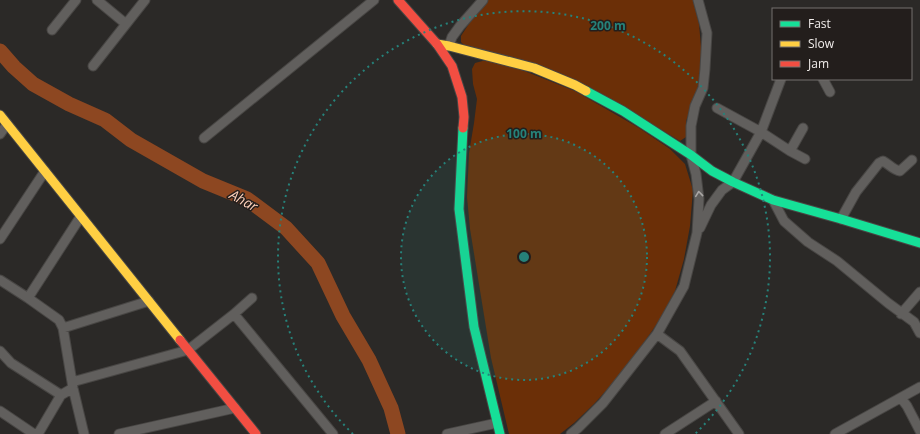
<svg xmlns="http://www.w3.org/2000/svg" width="920" height="434" font-family="'Open Sans',sans-serif">
	<rect width="100%" height="100%" fill="#2b2927"/>
	<path fill="#6b2f07" d="M488,0h205l6,24 3,34 -5,34 -11,29v16l-6,4 -65,-39 -149,-55 -5,-5v-6l17,-26z
		M486,60l16,2 73,29 64,37 31,21 15,15 8,26 -3,36 -6,33 -9,32 -16,30 -19,27 -20,27 -26,29 -20,19 -14,11h-51l-18,-76 -21,-129 -3,-32 2,-44 5,-30 3,-24 -4,-15 -1,-15 3,-6z"/>
	<g fill="none" stroke-linecap="round" stroke-linejoin="round">
		<path stroke="#8d4721" stroke-width="15" d="M0,51l14,16 19,17 36,20 36,16 26,20 72,41 44,18 39,29 32,35 25,53 26,44 22,48 7,26"/>
		<g stroke="#484644" stroke-width="11">
			<path id="street" d="M97,0l29,24
				M52,30l24,-30
				M449,46l3,-9 8,-11 23,-26
				M93,66l52,-66
				M823,79l7,13
				M717,108l44,24 29,19 15,8
				M0,134l7,-10
				M204,138l170,-138
				M790,151l13,-23
				M773,200l11,21 24,21 29,19 51,42 26,19 6,11
				M841,219l15,-27 23,-29 4,-2c6,3 10,9 17,10l12,-11
				M700,228l11,-23 11,-15 11,-8 28,-50 20,-53
				M0,239l45,-68
				M0,280l28,18 31,22 4,8 10,60 11,46
				M28,298l53,-82
				M234,314l99,120
				M901,314l19,-22
				M63,328l86,-27
				M657,334l23,17 59,83
				M0,351l11,12 50,32
				M72,382l116,-32 46,-36 18,-16
				M901,398l6,8 13,25
				M0,411l34,23
				M38,434l23,-39 12,-7
				M119,434l116,-26
				M447,434l50,-11
				M571,434l7,-6 25,-25 22,-28 32,-41 27,-48 13,-53 2,-34 -3,-25 -5,-19v-29l4,-20 8,-18 2,-19 2,-36 -9,-33
				M665,434l51,-33
				M835,434l85,-47"/>
		</g>
		<g stroke="#484644" stroke-width="11">
			<path id="fast" d="M586,91l37,20 68,44 21,16 21,11 40,18 68,19 79,24
				M463,128l-4,81 15,118 26,107"/>
		</g>
		<g stroke="#484644" stroke-width="11">
			<path id="slow" d="M437,44l12,2 85,22 41,17 11,6
				M0,115l180,225"/>
		</g>
		<g stroke="#484644" stroke-width="11">
			<path id="jam" d="M398,0l39,44 15,22 10,31 2,20 -1,11
				M180,340l76,94"/>
		</g>
		<use href="#street" stroke="#615f5d" stroke-width="9"/>
		<use href="#fast" stroke="#16e098" stroke-width="9"/>
		<use href="#slow" stroke="#ffcf43" stroke-width="9"/>
		<use href="#jam" stroke="#f24e42" stroke-width="9"/>
	</g>
	<defs><path id="oneway-chevron" d="M-2-3.5L2.5 0L-2 3.5" fill="none" stroke-width="1.6" stroke-linecap="round" stroke-linejoin="round"/></defs>
	<use stroke="#a9a6a4" href="#oneway-chevron" transform="translate(699 194) rotate(-96)"/>
	<circle cx="524" cy="257" r="123" fill="#26827a" fill-opacity=".12"/>
	<g fill="none" stroke="#26827a" stroke-width="2" stroke-dasharray="2 4">
		<circle cx="524" cy="257" r="123"/>
		<path d="M353 434A246 246 0 1 1 695 434"/>
	</g>
	<g text-anchor="middle" dominant-baseline="central" stroke-width="3" stroke-linejoin="round" paint-order="stroke">
		<g font-size="14" font-style="italic" fill="#fdd0ba" stroke="#231e1c">
			<text transform="translate(244 200) rotate(29)">Ahar</text>
		</g>
	</g>
	<circle cx="524" cy="257" r="6" fill="#26827a" stroke="#231e1c" stroke-width="2"/>
	<g font-size="12" text-anchor="middle" font-weight="bold" fill="#26827a" stroke="#231e1c" stroke-width="3" stroke-linejoin="round" paint-order="stroke">
		<text x="608" y="30">200 m</text>
		<text x="524" y="138">100 m</text>
	</g>
	<rect x="772" y="8" width="140" height="72" fill="#231e1c" stroke="#75716f"/>
	<rect x="780" y="21" width="20" height="6" fill="#16e098" stroke="#75716f"/>
	<text x="808" y="28" font-size="12" fill="#f1edeb">Fast</text>
	<rect x="780" y="41" width="20" height="6" fill="#ffcf43" stroke="#75716f"/>
	<text x="808" y="48" font-size="12" fill="#f1edeb">Slow</text>
	<rect x="780" y="61" width="20" height="6" fill="#f24e42" stroke="#75716f"/>
	<text x="808" y="68" font-size="12" fill="#f1edeb">Jam</text>
</svg>
